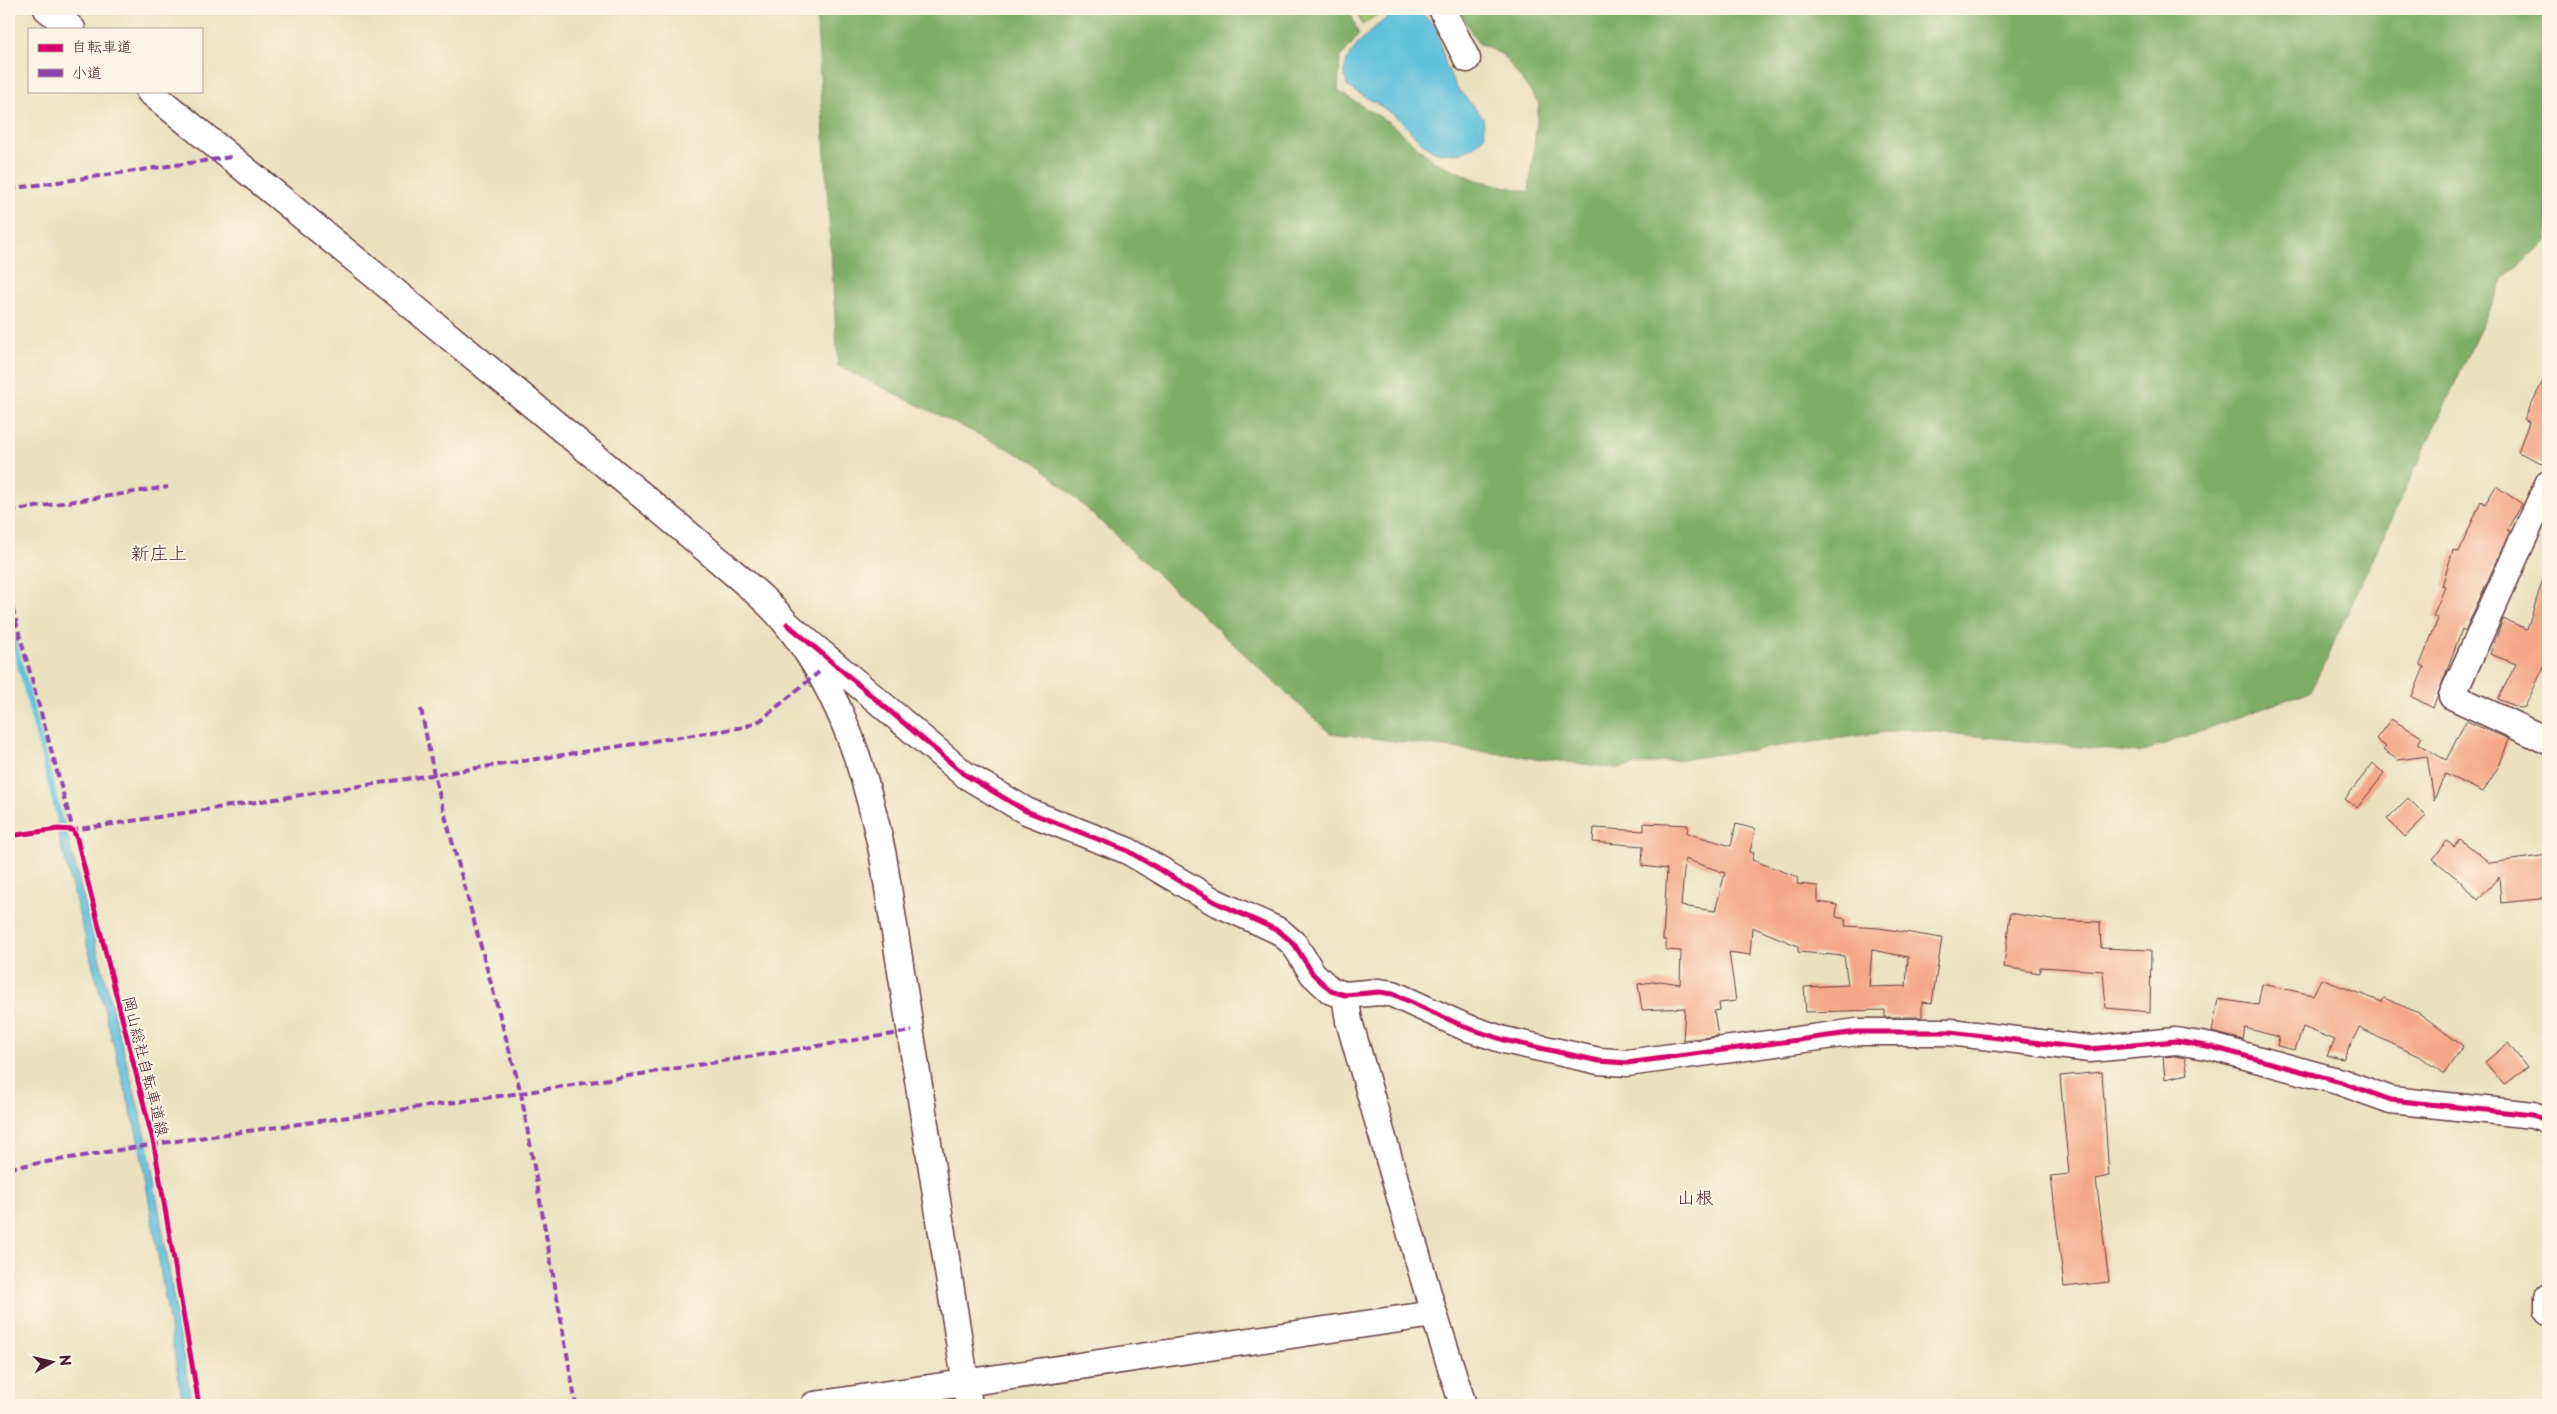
<svg xmlns="http://www.w3.org/2000/svg" width="2557" height="1414" font-family="'Playpen Sans','Klee One',sans-serif">
	<rect width="100%" height="100%" fill="#fcf5e5"/>
	<filter id="ink" filterUnits="userSpaceOnUse"><feTurbulence type="fractalNoise" baseFrequency=".02" numOctaves="2"/><feDisplacementMap in="SourceGraphic" scale="10" xChannelSelector="R" yChannelSelector="G"/><feConvolveMatrix kernelMatrix="1 2 1 2 8 2 1 2 1" color-interpolation-filters="sRGB"/></filter>
	<filter id="wash" filterUnits="userSpaceOnUse"><feTurbulence type="fractalNoise" baseFrequency=".0096" numOctaves="4" result="noise"/><feDisplacementMap in="SourceGraphic" scale="20" xChannelSelector="R" yChannelSelector="G"/><feGaussianBlur stdDeviation="1.12" result="paint"/><feColorMatrix in="noise" values="0 0 0 0 0 0 0 0 0 0 0 0 0 0 0 0 0 1.4 0 .05"/><feComposite in="paint" operator="in"/></filter>
	<g filter="url(#wash)">
		<rect width="100%" height="100%" fill="#ebe1bf"/>
		<path fill="#9ec975" stroke="#747450" d="M1356,9h29l-23,16z"/>
		<path fill="#7ead66" stroke="#646648" d="M816,9h533l10,26 -19,23 -2,33 52,32 43,38 44,19 52,12 10,-89 -36,-48 -25,-12 -20,-34h1090v231l-44,38 -193,413 -172,62 -230,-24 -293,39 -286,-35 -293,-270 -199,-97z"/>
		<path fill="#5ec1dc" stroke="#547084" d="M1418,9l18,18 10,39 11,22 26,29 2,18c-12,13 -13,16 -32,18 -25,4 -37,-18 -53,-33 -15,-13 -36,-23 -53,-34 -2,-8 -3,-15 -1,-23 5,-16 37,-45 52,-52 5,-3 14,-2 20,-2z
			M63,819l84,321 45,265h-9l-44,-263 -81,-308 -1,-14z"/>
		<g fill="none" stroke-linecap="round" stroke-linejoin="round">
			<path stroke="#5ec1dc" stroke-width="6" d="M9,622l53,206"/>
		</g>
		<g id="blocks">
			<path fill="#f4a788" fill-rule="evenodd" d="M2548,371v95l-30,-14 11,-30 -5,-3z
				M2496,486l26,18 -15,26 3,1 -45,100 -3,-2 -29,79 -21,-11 12,-30 -4,-2 18,-46 -5,-3 12,-29 -3,-1 11,-36 6,2 22,-51 4,3z
				M2545,573h3v85l-23,49 -6,1 -21,-9 18,-35 -26,-10 13,-35 24,10z
				M2391,719l31,18 -4,7 28,16 20,-39 43,18 -9,25 -17,28 -38,-18 -11,26 -7,-44 -29,4 -15,-10 3,-3 -10,-8z
				M2373,763l11,11 -27,34 -12,-9z
				M2408,798l18,18 -21,21 -18,-18z
				M1644,823l44,2 -1,8 44,13 5,-22 19,5 -5,23 4,1 -2,7 46,17 -1,7 21,2v16l19,3 -1,12 10,2 -1,7 34,2 63,10 -10,65 -10,-1v15h-37v-7l-79,2 -2,-25 44,-2 -4,-29 -46,-4v-6l-46,-19 -2,28 -21,-3 7,49 -17,2 1,7 -6,1 4,25 -35,4 2,-32 -43,2 -4,-26 22,-3 20,3 1,-33 -15,-1v-10h-3l4,-71 -25,-3 1,-20 -50,-4 1,-14 50,3zM1685,859l40,14 -10,38 -34,-5zM1872,950l36,7 -2,29 -37,1z
				M2460,839l30,24 58,-8v39l-9,5 -38,4 -2,-26 -21,23 -19,-20 -26,-21 14,-18 7,6z
				M2010,913l41,7 49,2 1,26 50,2 -1,62 -44,-4 -3,-37 -63,-4v6l-36,-6z
				M2321,979l61,23 2,-4 35,15 44,33 -19,28 -22,-16 -63,-30 -16,31 -16,-3 8,-16 -32,-13 -8,23 -18,-4 2,-9 -34,-9 -2,12 -31,-8 6,-33 40,6 4,-21 51,11z
				M2508,1043l19,25 -23,17 -19,-23z
				M2175,1056l10,2 3,16 -23,5 -2,-22z
				M2102,1072l7,104 -13,3 13,103 -45,5 -13,-111 18,-2 -9,-98z"/>
		</g>
	</g>
	<g filter="url(#ink)">
		<use href="#blocks" fill-opacity="0" stroke="#623c41" stroke-width="1"/>
		<g fill="none" stroke-linecap="round" stroke-linejoin="round">
			<g stroke="#623c41" stroke-width="29">
				<path id="minor" d="M47,9l25,20
					M1442,9l25,50
					M149,91c145,117 287,235 431,353 47,39 95,78 142,119 23,20 48,39 67,64 53,68 77,146 94,229l86,549
					M2548,484l-96,212 96,45
					M787,624l177,150 62,37 102,40 87,51 64,29 15,13 19,30 18,17 14,4 34,-3 14,2 72,33 39,13 95,21 28,2 230,-31h93l140,17 86,-8 36,6 129,35 50,18 142,15 15,6
					M1345,995l4,26 85,293 29,91
					M2548,1297v14
					M814,1405l620,-91"/>
			</g>
			<use href="#minor" stroke="#fff" stroke-width="26"/>
			<path stroke="#8e44ad" stroke-width="4" stroke-dasharray="8 4" stroke-linecap="butt" d="M9,189l222,-32
				M9,511l159,-24
				M9,596l64,234 672,-103 16,-7 58,-48
				M421,709l13,66 87,318 55,312
				M9,1168l153,-25 359,-50 391,-62"/>
			<g stroke="#fcf5e5" stroke-width="8">
				<path id="cycleway" d="M787,624l177,150 62,37 102,40 87,51 64,29 15,13 19,30 18,17 14,4 34,-3 14,2 72,33 39,13 95,21 28,2 230,-31h93l140,17 86,-8 36,6 129,35 50,18 142,15 15,6
					M9,836l49,-7 15,1 4,9 77,306 45,260"/>
			</g>
			<use href="#cycleway" stroke="#d6006c" stroke-width="5"/>
		</g>
	</g>
	<g text-anchor="middle" dominant-baseline="central" stroke-width="4" stroke-linejoin="round" paint-order="stroke">
		<g font-size="16" fill="#4a1f2b" stroke="#fcf5e5">
			<text transform="translate(147 1066) rotate(76)">岡山総社自転車道線</text>
		</g>
		<g font-size="18" fill="#4a1f2b" stroke="#fcf5e5">
			<text x="1695" y="1196">山根</text>
		</g>
		<g font-size="19" fill="#4a1f2b" stroke="#fcf5e5">
			<text x="159" y="552">新庄上</text>
		</g>
	</g>
	<rect width="2557" height="1414" fill="none" stroke="#fcf5e5" stroke-width="30"/>
	<rect x="28" y="28" width="175" height="65" fill="#fcf5e5" stroke="#b59f9b"/>
	<rect x="38" y="44" width="25" height="8" fill="#d6006c" stroke="#b59f9b"/>
	<text x="72" y="52" font-size="15" fill="#4a1f2b">自転車道</text>
	<rect x="38" y="69" width="25" height="8" fill="#8e44ad" stroke="#b59f9b"/>
	<text x="72" y="78" font-size="15" fill="#4a1f2b">小道</text>
	<g transform="translate(52 1362) rotate(82)" stroke="#fcf5e5" stroke-width="4" paint-order="stroke">
	<path d="M0-4L9 19L0 12L-9 19Z" fill="#4a1f2b"/>
	<text y="-8" font-size="14" font-weight="bold" text-anchor="middle" fill="#4a1f2b">N</text>
	</g>
</svg>
